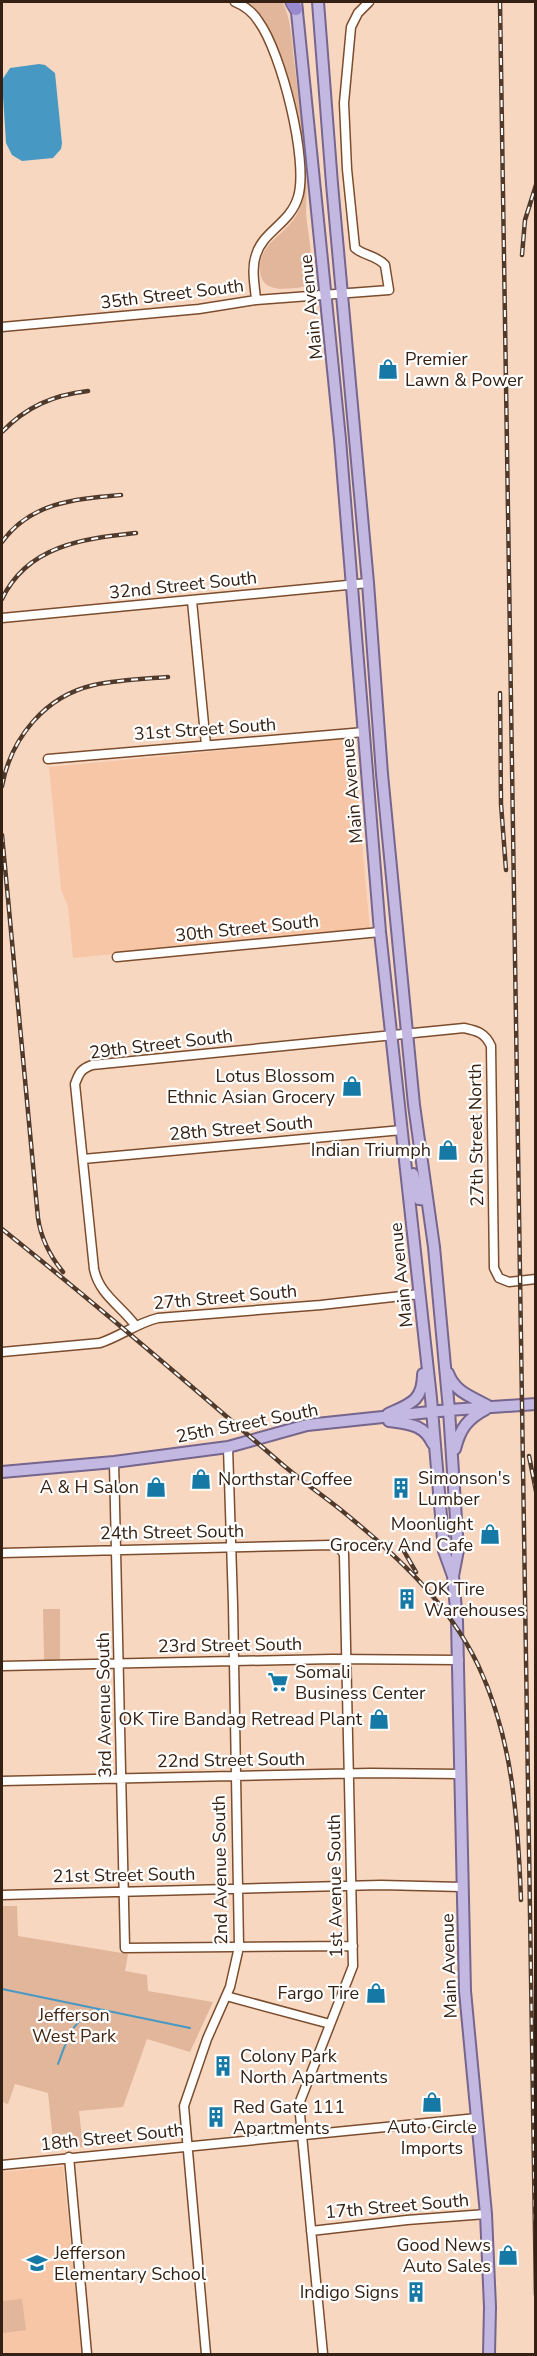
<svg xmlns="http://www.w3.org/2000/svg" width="537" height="2356" font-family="'Nunito Sans',sans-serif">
	<rect width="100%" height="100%" fill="#f8d7c1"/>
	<path fill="#f7c6a6" d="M352,738l18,191 -297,29 -5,-51 -7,-18 -12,-122z
		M63,2166l19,188h-80v-182z"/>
	<path fill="#e1b69a" d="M246,2h37c9,20 9,44 12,66 4,36 10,72 11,108 1,13 0,25 0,37 1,16 9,54 5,67 -2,6 -10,8 -16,8 -16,2 -36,2 -35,-21 1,-22 17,-28 30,-43 10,-11 14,-26 15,-42 2,-48 -21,-150 -59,-180z
		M43,1609h17v51h-16z
		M3,1906h14l1,30 110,18 -3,17 22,4 1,16 65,11 -23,50 -43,-13 -24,68 -44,4 4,36 -29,3 -6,-57 -33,-9 -7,20 -6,-2z
		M22,2299l4,31 -23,3 -1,-32z"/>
	<path fill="#4799c4" d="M39,64l6,1 10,8 7,70 -1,6 -8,9 -31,3 -10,-6 -6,-12 -4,-63 8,-12z"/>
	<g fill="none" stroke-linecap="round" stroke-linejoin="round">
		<path stroke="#4799c4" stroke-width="2" d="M2,1989l188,39
			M58,2064c9,-23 14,-48 42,-53"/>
		<g stroke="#7c4d2d" stroke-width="11">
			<path id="minor" d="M235,2c10,4 18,10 24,20 22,30 50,139 39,175 -8,27 -35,34 -42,58 -5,14 -1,31 0,45
				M2,327l197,-18 57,-9 133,-10 -4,-25c-9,-10 -21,-9 -30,-17l-8,-79 -3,-66 7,-76 7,-14 11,-11
				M192,601l14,144
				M2,618l366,-35
				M48,759l316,-27
				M117,957l263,-25
				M83,1159l319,-29
				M135,1325c-15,-20 -36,-31 -41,-56l-19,-185c4,-11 6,-15 17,-19l372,-37c14,3 21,5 27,18l3,222 5,10 10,4 27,-3
				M2,1352l98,-9c21,-7 37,-20 58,-25l163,-13 99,-11
				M114,1462l11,486 228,-2
				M2,1553l329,-8 7,1 6,8 9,412 -54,138 24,250
				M2,1666l330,-7 127,1
				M2,1781l368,-8 90,1
				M2,1895l379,-10 81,2
				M226,1996l104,28
				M69,2157l18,197
				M2,2165l475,-47
				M311,2231l96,-11 79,-6
				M206,2354l-22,-248 23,-67 23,-52 9,-40 -6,-343 -5,-157"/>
		</g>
		<g stroke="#76658d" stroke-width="14">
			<path id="major" d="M296,2l44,437 40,493 51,466 13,153 9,25 4,45 8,370 21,223 4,93 -1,47
				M318,2l14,182 36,399 14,191 32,331 20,142 15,163 9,140 -5,26
				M413,1174l6,25 8,1
				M448,1373c7,20 25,24 42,34
				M388,1414c22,-10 35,-13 35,-40
				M389,1421c20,3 35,3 44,23
				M455,1449c5,-20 12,-30 31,-40
				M2,1472l112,-10 114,-15 79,-22 142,-15 87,-6"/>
		</g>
		<g stroke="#76658d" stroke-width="15">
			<path id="highway" d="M292,2l4,7"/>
		</g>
		<use href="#minor" stroke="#fff" stroke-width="8"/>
		<use href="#major" stroke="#c2b8e2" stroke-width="10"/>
		<use href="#highway" stroke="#9989cf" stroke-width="12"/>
		<g stroke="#503a2b" stroke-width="4.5">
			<path id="rail" d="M500,2l36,2293
				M522,255l3,-35 11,-35
				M2,432c24,-25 51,-37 86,-41
				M2,542c29,-40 73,-43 119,-47
				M2,599c26,-54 81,-60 134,-66
				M500,693l1,111 5,66
				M2,786c9,-48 43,-90 92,-101 24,-5 49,-6 74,-8
				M2,835l36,383c3,21 12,38 25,54
				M2,1229c95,76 188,156 281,236 19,16 39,30 58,45 53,43 107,92 137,155 35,74 40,155 43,235
				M529,1456l7,35
				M401,1546l15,26"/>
		</g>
		<use href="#rail" stroke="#fff" stroke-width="2" stroke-dasharray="7" stroke-linecap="butt"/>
	</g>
	<defs>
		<g id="shop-bare" transform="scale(1.62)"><path d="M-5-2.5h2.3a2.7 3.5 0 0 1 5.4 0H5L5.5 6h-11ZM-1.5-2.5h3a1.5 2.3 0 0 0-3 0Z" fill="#1679a5" stroke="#fff" stroke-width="2.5" paint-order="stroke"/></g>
		<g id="building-bare" transform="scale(1.62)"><path d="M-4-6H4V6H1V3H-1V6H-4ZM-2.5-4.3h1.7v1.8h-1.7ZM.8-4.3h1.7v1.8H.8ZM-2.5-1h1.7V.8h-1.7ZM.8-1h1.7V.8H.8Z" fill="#1679a5" stroke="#fff" stroke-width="2.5" paint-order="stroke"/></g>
		<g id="supermarket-bare" transform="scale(1.62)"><path d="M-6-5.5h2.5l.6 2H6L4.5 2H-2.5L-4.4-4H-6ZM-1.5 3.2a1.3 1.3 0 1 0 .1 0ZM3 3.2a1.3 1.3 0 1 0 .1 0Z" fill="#1679a5" stroke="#fff" stroke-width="2.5" paint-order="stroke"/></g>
		<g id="school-bare" transform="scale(1.62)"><path d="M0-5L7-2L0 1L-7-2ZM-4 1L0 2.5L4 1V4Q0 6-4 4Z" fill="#1679a5" stroke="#fff" stroke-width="2.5" paint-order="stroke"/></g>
	</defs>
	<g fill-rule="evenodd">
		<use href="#shop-bare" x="388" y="369"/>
		<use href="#shop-bare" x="352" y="1086"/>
		<use href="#shop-bare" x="448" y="1150"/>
		<use href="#shop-bare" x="201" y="1479"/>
		<use href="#shop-bare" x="156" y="1487"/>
		<use href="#building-bare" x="401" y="1488"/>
		<use href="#shop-bare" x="490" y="1534"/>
		<use href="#building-bare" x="407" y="1599"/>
		<use href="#supermarket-bare" x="278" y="1682"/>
		<use href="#shop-bare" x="379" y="1719"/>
		<use href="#shop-bare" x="376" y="1993"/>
		<use href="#building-bare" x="223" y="2066"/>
		<use href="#shop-bare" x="432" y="2102"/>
		<use href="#building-bare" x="216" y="2117"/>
		<use href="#shop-bare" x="508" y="2255"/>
		<use href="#school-bare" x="37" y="2263"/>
		<use href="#building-bare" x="416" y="2292"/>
	</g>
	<g text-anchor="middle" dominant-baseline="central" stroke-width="4.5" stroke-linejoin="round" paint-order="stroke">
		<g font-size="18" fill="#352113" stroke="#fff">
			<text transform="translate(172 294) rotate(-7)">35th Street South</text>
			<text transform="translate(311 307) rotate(-96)">Main Avenue</text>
			<text transform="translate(183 585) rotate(-6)">32nd Street South</text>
			<text transform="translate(205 729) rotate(-4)">31st Street South</text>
			<text transform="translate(352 791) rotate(-95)">Main Avenue</text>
			<text transform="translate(247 928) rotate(-6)">30th Street South</text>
			<text transform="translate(161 1044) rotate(-7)">29th Street South</text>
			<text transform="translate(241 1128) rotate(-5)">28th Street South</text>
			<text transform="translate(476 1135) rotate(-91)">27th Street North</text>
			<text transform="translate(401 1275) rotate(-96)">Main Avenue</text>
			<text transform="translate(225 1297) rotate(-5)">27th Street South</text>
			<text transform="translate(247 1423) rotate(-11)">25th Street South</text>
			<text transform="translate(172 1532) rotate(-1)">24th Street South</text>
			<text transform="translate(230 1645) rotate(-1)">23rd Street South</text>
			<text transform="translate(104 1705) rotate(-91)">3rd Avenue South</text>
			<text transform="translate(231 1760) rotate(-1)">22nd Street South</text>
			<text transform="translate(220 1870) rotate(-91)">2nd Avenue South</text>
			<text transform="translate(124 1875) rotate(-1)">21st Street South</text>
			<text transform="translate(335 1886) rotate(-91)">1st Avenue South</text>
			<text transform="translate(449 1966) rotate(-92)">Main Avenue</text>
			<text transform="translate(112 2137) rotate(-6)">18th Street South</text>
			<text transform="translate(397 2206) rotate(-5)">17th Street South</text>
		</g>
		<g font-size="18" fill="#352113" stroke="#fff" text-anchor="start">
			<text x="405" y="359">Premier<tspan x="405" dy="21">Lawn &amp; Power</tspan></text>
			<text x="335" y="1076" text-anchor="end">Lotus Blossom<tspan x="335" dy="21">Ethnic Asian Grocery</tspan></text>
			<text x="431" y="1150" text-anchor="end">Indian Triumph</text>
			<text x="418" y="1478">Simonson's<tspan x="418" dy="21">Lumber</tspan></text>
			<text x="218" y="1479">Northstar Coffee</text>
			<text x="139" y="1487" text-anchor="end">A &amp; H Salon</text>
			<text x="473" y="1524" text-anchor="end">Moonlight<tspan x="473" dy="21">Grocery And Cafe</tspan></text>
			<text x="424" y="1589">OK Tire<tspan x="424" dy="21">Warehouses</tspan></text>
			<text x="295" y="1672">Somali<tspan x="295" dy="21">Business Center</tspan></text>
			<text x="362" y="1719" text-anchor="end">OK Tire Bandag Retread Plant</text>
			<text x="359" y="1993" text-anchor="end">Fargo Tire</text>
			<text x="240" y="2056">Colony Park<tspan x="240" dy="21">North Apartments</tspan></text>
			<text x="233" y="2107">Red Gate 111<tspan x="233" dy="21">Apartments</tspan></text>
			<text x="432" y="2127" text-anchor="middle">Auto Circle<tspan x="432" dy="21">Imports</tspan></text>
			<text x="491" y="2245" text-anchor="end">Good News<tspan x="491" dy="21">Auto Sales</tspan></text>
			<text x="54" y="2253">Jefferson<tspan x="54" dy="21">Elementary School</tspan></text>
			<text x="399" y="2292" text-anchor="end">Indigo Signs</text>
		</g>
		<g font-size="18" fill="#432612" stroke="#fff">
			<text x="74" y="2015">Jefferson<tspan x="74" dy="21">West Park</tspan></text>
		</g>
	</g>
	<rect width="537" height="2356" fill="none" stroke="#352113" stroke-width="6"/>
</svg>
